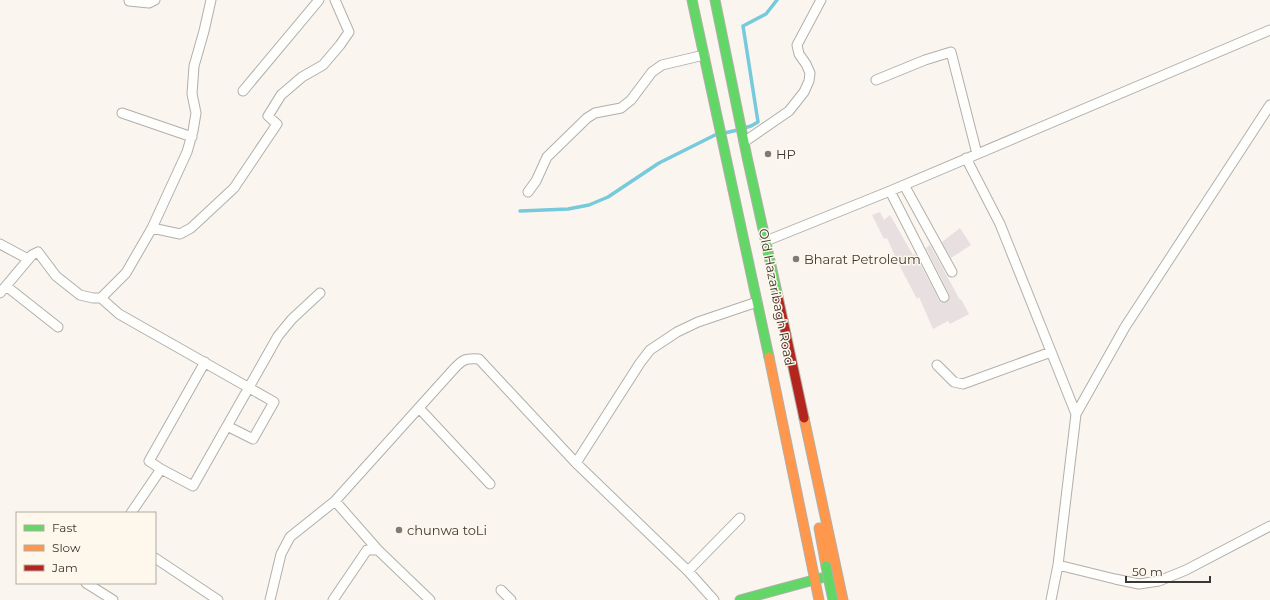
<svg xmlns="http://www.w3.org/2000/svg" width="1270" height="600" font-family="Montserrat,sans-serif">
	<rect width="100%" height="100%" fill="#faf6ef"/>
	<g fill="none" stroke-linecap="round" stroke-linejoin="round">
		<path stroke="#77c9dc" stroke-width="3.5" d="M744,128l7,-2 7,-4 -15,-96 23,-12 11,-14
			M520,211l48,-2 21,-4 19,-8 51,-34 56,-28 23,-5"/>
	</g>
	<path fill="#e7dfe0" d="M880,212l4,8 6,-5 23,40 2,-1 24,46 2,2h5l3,-2v-6l-23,-46 4,-3 30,55 1,-1 8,15 -19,10 -2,-3 -15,8 -14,-32 -2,2 -20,-38 -10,-23 -3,1 -12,-24z
		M960,228l11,17 -20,13 -9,-16z"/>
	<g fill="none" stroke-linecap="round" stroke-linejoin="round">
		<g stroke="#b2afaa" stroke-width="11">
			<path id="street" d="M129,1l20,2 6,-3
				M876,80l49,-20 26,-8 26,102
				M243,91l76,-91
				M122,113l70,24
				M744,142l45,-31 15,-19 5,-11 1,-8 -4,-9 -7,-10 -2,-9 24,-45
				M966,158l34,66 76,190
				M904,185l48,87
				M890,191l54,106
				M528,192l8,-11 11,-24 40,-39 8,-5 26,-5 10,-8 21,-28 10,-7 42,-10
				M152,228l28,6 11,-6 43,-40 43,-64 -9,-8 13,-21 21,-18 21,-12 17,-20 9,-13 -14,-32
				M766,241l124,-50 380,-161
				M0,244l28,15
				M6,286l52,41
				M0,293l32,-38 6,-3 18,24 24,19 13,3h8l25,-25 26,-45 35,-76 6,-21 3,-18 -4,-19 2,-28 10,-35 7,-31
				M101,298l18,16 155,88 -21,37 -26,-13
				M937,365l17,17 9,2 88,-32
				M419,408l71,76
				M576,463l64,-100 10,-13 27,-18 21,-10 59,-20
				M161,469l-12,-8 56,-99
				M335,501l43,49
				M131,513l30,-44 32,17 85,-150 14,-17 28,-26
				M155,558l63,42
				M1058,565l57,14 24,5 20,-3 27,-11 84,-44
				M688,571l52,-53
				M86,583l27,17
				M501,590l10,10
				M270,600l11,-46 9,-17 45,-36 117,-130c10,-11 12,-13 27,-12l97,104 112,108 26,29
				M333,600l34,-50h11l52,50
				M1051,600l7,-35 18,-151 49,-87 145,-222"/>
		</g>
		<g stroke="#b2afaa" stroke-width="11">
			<path id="fast" d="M692,0l77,357
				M715,0l32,157 31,140
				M829,581l4,19
				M740,600l81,-22"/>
		</g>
		<g stroke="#b2afaa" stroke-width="11">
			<path id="slow" d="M769,357l50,243
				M804,418l39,182
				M819,528l7,38"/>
		</g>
		<g stroke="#b2afaa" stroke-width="11">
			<path id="jam" d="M778,297l26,121"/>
		</g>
		<use href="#street" stroke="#fefefd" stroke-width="9"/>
		<use href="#fast" stroke="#63d668" stroke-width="9"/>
		<use href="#slow" stroke="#ff974d" stroke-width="9"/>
		<use href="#jam" stroke="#b3261e" stroke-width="9"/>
		<g stroke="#b2afaa" stroke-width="11" stroke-linecap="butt">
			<path id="fast-bridge" d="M826,566l3,15"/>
		</g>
		<use href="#fast-bridge" stroke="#63d668" stroke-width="9"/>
	</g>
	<g fill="#7e7a75" stroke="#fef7eb" stroke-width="1.5">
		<circle cx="768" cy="154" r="4"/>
		<circle cx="796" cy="259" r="4"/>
		<circle cx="399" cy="530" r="4"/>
	</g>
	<g text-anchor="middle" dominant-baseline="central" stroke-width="3" stroke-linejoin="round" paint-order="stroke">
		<g font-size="13" fill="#3b3834" stroke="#fef7eb" text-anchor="start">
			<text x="776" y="154">HP</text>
			<text x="804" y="259">Bharat Petroleum</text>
			<text x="407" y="530">chunwa toLi</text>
		</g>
		<g font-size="13" fill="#3b3834" stroke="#fef7eb">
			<text transform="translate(777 297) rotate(79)">Old Hazaribagh Road</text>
		</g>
	</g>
	<rect x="16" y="512" width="140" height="72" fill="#fef7eb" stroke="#b0aba2"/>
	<rect x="24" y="525" width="20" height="6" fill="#63d668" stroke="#b0aba2"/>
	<text x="52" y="532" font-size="12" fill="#3b3834">Fast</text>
	<rect x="24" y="545" width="20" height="6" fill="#ff974d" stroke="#b0aba2"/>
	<text x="52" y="552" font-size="12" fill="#3b3834">Slow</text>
	<rect x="24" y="565" width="20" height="6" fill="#b3261e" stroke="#b0aba2"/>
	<text x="52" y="572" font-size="12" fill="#3b3834">Jam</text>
	<path d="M1126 576v6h84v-6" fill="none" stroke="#3b3834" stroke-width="2"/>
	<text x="1132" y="576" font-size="12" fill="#3b3834" stroke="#fef7eb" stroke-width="3" paint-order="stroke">50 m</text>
</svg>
